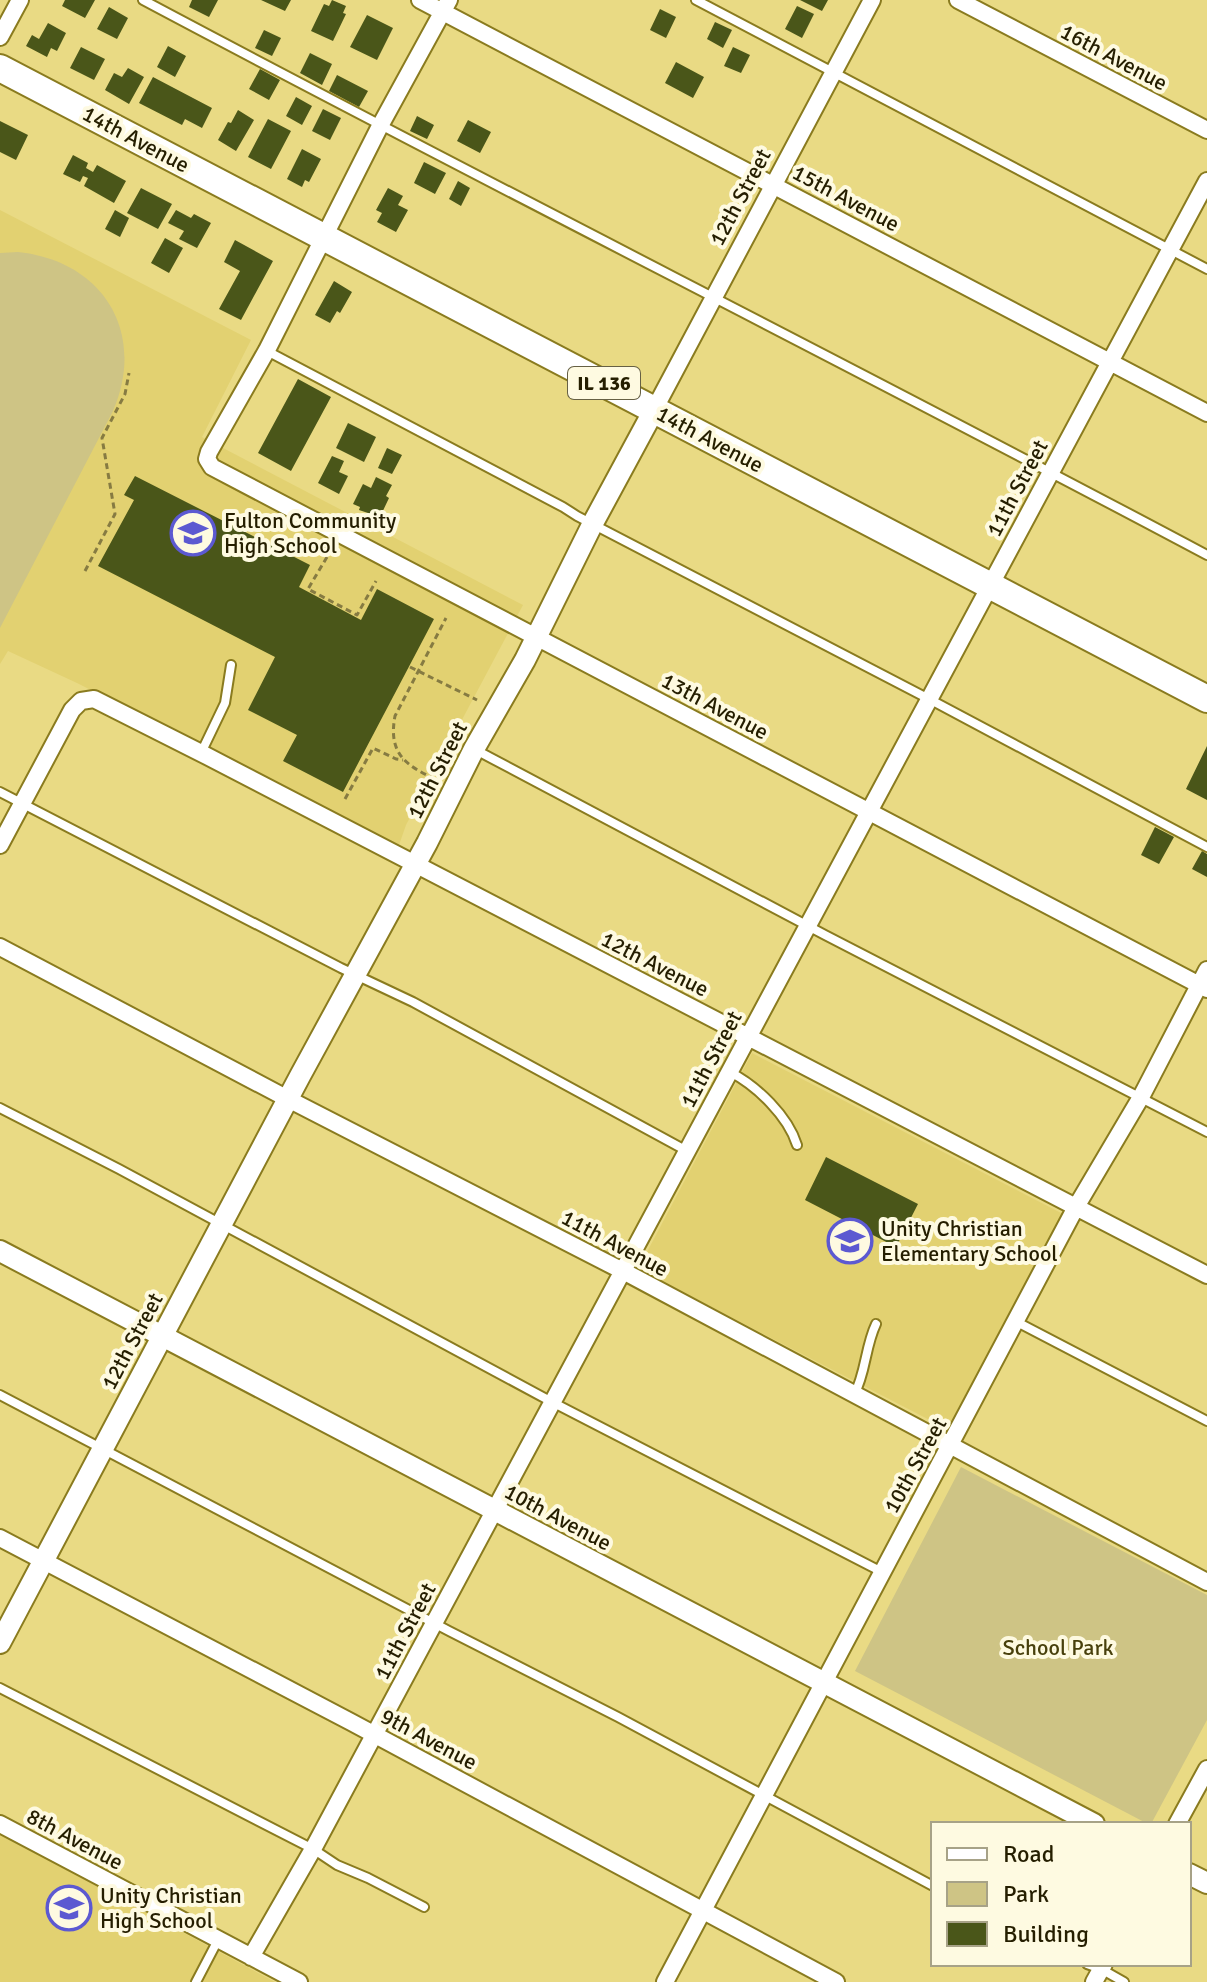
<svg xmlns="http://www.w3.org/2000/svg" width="1207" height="1982" font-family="Signika,sans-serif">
	<rect width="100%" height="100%" fill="#e9da84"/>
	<path fill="#e2d171" d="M0,210l251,130 -49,97 321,168 -117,220 -7,20 -322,-162 -69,-32 -8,13z
		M752,1053l311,161 -116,215 -309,-160z
		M0,1834l275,148h-275z"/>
	<path fill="#cec485" d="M18,252c85,9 129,80 95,159l-113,217v-375z
		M961,1467l246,128v125l-56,104h-3l-293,-153z"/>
	<path fill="#4a5619" d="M65,0h30l-10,18 -23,-12z
		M192,0h26l-9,17 -20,-10z
		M261,0h30l-6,11z
		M332,0l14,6 -3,7 3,1 -13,27 -22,-10 13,-27 5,2z
		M800,0h28l-6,11z
		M797,6l17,8 -12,24 -17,-9z
		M109,7l19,11 -11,21 -20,-10z
		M660,9l16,8 -10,21 -16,-8z
		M367,15l26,13 -16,32 -27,-13z
		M715,22l17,8 -9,18 -16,-9z
		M48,23l18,10 -9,18 -6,-3 -4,9 -21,-11 6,-11 7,4z
		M264,30l17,8 -9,18 -17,-8z
		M168,46l18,10 -11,21 -18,-10z
		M81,47l24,12 -11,21 -24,-12z
		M733,47l17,8 -9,18 -17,-7z
		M310,53l22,11 -10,21 -22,-12z
		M676,62l28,15 -11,21 -28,-15z
		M128,68l16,9 -15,27 -24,-14 9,-17 8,4z
		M260,69l20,11 -11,20 -20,-11z
		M337,75l31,16 -9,16 -30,-16z
		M153,77l59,31 -10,20 -17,-9 -3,6 -43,-22z
		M296,97l16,9 -10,19 -16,-9z
		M323,109l18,9 -11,22 -18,-9z
		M238,110l16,10 -18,31 -18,-11 10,-18 3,1z
		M417,116l17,9 -7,14 -17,-8z
		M268,119l23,12 -20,38 -23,-12z
		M468,120l23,12 -11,21 -23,-12z
		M0,121l28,14 -12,25 -16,-8z
		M302,149l19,10 -12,23 -4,-2 -3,7 -15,-8z
		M73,155l15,8 -2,5 7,4 4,-7 29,16 -12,22 -30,-17 4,-8 -5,-2 -3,6 -17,-8z
		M424,162l22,11 -11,21 -21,-11z
		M458,181l12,7 -9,18 -12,-7z
		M141,188l31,16 -14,25 -31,-16z
		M388,188l15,8 -5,9 10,5 -12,22 -19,-10 5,-9 -6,-3z
		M115,210l14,8 -9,19 -15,-8z
		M176,210l15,8 3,-4 17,9 -14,25 -18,-9 5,-8 -16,-8z
		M165,238l18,10 -14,25 -18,-10z
		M235,240l38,21 -32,59 -22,-11 21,-38 -16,-9z
		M334,281l18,11 -12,21 -3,-2 -7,12 -15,-8z
		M298,379l33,18 -40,74 -33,-18z
		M348,423l28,14 -12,25 -28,-14z
		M387,448l15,7 -10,19 -14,-6z
		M332,456l12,5 -5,11 9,4 -9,18 -21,-11z
		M135,476l175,89 -11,22 62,33 16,-31 57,30 -91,173 -60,-31 14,-26 -49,-25 27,-53 -177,-91 36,-66 -10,-5z
		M376,477l16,8 -6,11 3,2 -9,19 -21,-7 1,-3 -7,-3 10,-20 8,4z
		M1207,746v54l-21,-11z
		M1155,827l19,10 -15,27 -18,-9z
		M1202,851l5,3v23l-15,-8z
		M826,1157l92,47 -22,43 -91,-47z"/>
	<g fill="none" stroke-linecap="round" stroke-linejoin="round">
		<g stroke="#8a7b1f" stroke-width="12">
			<path id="service" d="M143,0c353,188 711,367 1064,555
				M696,0l511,269
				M267,351l296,156 14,9 352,183 278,148
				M474,749l351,186 382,197
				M201,753l24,-50 6,-38
				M0,792l341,176 72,34 274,149
				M730,1072c27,14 58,44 67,73
				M0,1108l119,61 433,233 330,170
				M1017,1322l190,99
				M0,1395l449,236 169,86 315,169
				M854,1395c12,-22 11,-48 22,-71
				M0,1688l313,161 24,16 31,13 56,29
				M1087,1964l14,5 23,13
				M196,1982l22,-42"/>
		</g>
		<g stroke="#8a7b1f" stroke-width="20">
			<path id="minor" d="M420,0l787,413
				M449,0l-69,126 -113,224 -58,102 -2,7 5,8 995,522
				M958,0l249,130
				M0,37l20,-37
				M654,410l218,-410
				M0,845l72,-135 9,-9 13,-2 107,54 1006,522
				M0,947l288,152 335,172 584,311
				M0,1538l351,184 485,260
				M0,1824l299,158
				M1177,1824l30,-55
				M251,1957l62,-108 894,-1668
				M665,1982l411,-775 65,-110 66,-127
				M1094,1982l10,-18"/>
		</g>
		<g stroke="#8a7b1f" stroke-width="24">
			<path id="tertiary" d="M0,1251l1094,573
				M0,1643l300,-567 127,-233 47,-94 51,-89 68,-137 61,-113
				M1189,1874l18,9"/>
		</g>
		<g stroke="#8a7b1f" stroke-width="30">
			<path id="primary" d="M0,68l1207,631"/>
		</g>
		<path stroke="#867b42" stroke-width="3" stroke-dasharray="6 4" stroke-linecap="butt" d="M327,557l-19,32 49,26 19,-34
			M85,571l30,-57 -13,-76 23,-44 4,-21
			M410,667l67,33
			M435,779c-30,-14 -47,-26 -40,-63l51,-98
			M345,799l28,-51 23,11 7,1"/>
		<use href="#service" stroke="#fff" stroke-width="8"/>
		<use href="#minor" stroke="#fff" stroke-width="16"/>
		<use href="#tertiary" stroke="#fff" stroke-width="20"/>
		<use href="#primary" stroke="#fff" stroke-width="26"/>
	</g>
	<defs>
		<g id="school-ring" transform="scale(2.3)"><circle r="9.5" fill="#fefae1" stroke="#5c59d1" stroke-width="1.5"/><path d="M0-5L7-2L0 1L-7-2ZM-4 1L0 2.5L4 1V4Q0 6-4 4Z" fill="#5c59d1"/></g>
	</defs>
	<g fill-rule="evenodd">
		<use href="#school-ring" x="193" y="533"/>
		<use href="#school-ring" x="850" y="1241"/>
		<use href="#school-ring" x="69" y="1908"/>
	</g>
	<g text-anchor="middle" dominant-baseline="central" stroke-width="8" stroke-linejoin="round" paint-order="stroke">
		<rect fill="#fefae1" stroke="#666044" stroke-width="2" x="568" y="367" width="72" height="32" rx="6"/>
		<g font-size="20" font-weight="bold" fill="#251e00">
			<text x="604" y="383">IL 136</text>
		</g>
		<g font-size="22" fill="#251e00" stroke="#fefae1">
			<text transform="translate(1114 57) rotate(28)">16th Avenue</text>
			<text transform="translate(136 139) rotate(28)">14th Avenue</text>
			<text transform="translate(740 197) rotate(-62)">12th Street</text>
			<text transform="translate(846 198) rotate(28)">15th Avenue</text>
			<text transform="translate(710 439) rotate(28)">14th Avenue</text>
			<text transform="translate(1017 488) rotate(-62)">11th Street</text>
			<text transform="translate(715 706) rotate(28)">13th Avenue</text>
			<text transform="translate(437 770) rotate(-63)">12th Street</text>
			<text transform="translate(655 964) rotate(27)">12th Avenue</text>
			<text transform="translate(711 1059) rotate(-62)">11th Street</text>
			<text transform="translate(615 1243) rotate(28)">11th Avenue</text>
			<text transform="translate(132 1341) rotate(-62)">12th Street</text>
			<text transform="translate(915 1465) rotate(-61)">10th Street</text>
			<text transform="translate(558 1517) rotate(28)">10th Avenue</text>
			<text transform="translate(405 1631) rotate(-62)">11th Street</text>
			<text transform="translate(429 1739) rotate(28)">9th Avenue</text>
			<text transform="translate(75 1839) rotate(28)">8th Avenue</text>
		</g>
		<g font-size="22" fill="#251e00" stroke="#fefae1" text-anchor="start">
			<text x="224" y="520">Fulton Community<tspan x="224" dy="25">High School</tspan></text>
			<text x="881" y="1228">Unity Christian<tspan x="881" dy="25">Elementary School</tspan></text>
			<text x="100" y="1895">Unity Christian<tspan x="100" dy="25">High School</tspan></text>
		</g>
		<g font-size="22" fill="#48400c" stroke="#fefae1">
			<text x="1058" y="1647">School Park</text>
		</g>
	</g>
	<rect x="931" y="1822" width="260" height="144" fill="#fefae1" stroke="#a7a287" stroke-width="2"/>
	<rect x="947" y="1848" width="40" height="12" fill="#ffffff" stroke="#a7a287" stroke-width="2"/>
	<text x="1003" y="1862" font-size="24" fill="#251e00">Road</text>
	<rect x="947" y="1882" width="40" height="24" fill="#cec485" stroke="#a7a287" stroke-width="2"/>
	<text x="1003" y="1902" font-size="24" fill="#251e00">Park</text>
	<rect x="947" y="1922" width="40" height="24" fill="#4a5619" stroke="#a7a287" stroke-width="2"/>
	<text x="1003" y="1942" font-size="24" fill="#251e00">Building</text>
</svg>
